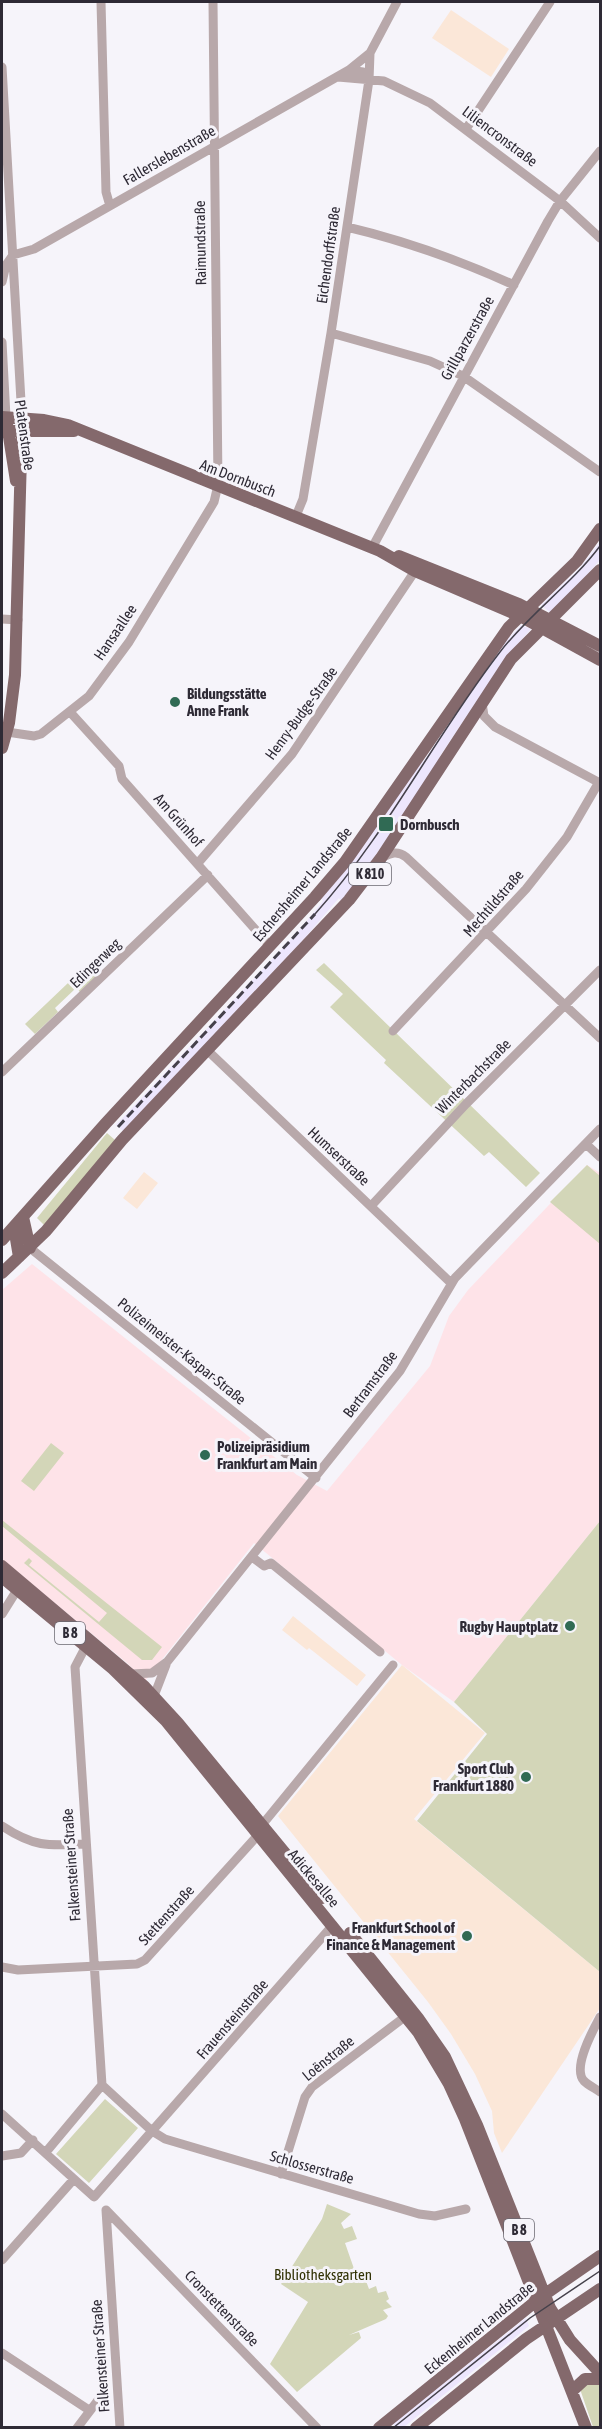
<svg xmlns="http://www.w3.org/2000/svg" width="602" height="2429" font-family="'Asap Condensed',sans-serif">
	<rect width="100%" height="100%" fill="#f6f4fa"/>
	<path fill="#fee3e8" d="M587,1165l13,8v348l-146,181 -52,-37 -148,-122 -109,138 -18,-18 -125,-104v-269l30,-26 265,211 30,16 103,-125 19,-50 19,-26z"/>
	<path fill="#ede6fd" d="M600,542v18l-48,54 -11,-9 38,-36z
		M521,625l10,4 -25,28 -66,99 2,2 -78,114 -23,29 -2,-3 -36,42 -180,191 -7,-6 181,-192 26,-32 -2,-3 100,-137 2,1 76,-113z
		M526,2318l3,8 -125,101h-8l-3,-3z"/>
	<path fill="#fbe7d8" d="M451,10l58,39 -18,28 -59,-39z
		M144,1172l14,11 -21,26 -14,-11z
		M293,1616l73,59 -9,11 -48,-38 -2,2 -25,-20z
		M402,1665l83,68 -71,86 186,153v36l-98,145 -8,-20 -2,-22 -17,-37 -24,-40 -23,-32 -150,-186z"/>
	<path fill="#d3d6b8" d="M89,963l10,11 -19,18 -4,-4 -21,20 3,4 -23,22 -10,-10z
		M324,963l216,210 -14,14 -37,-35 -5,4 -100,-93 2,-3 -56,-53 13,-13 -27,-24z
		M107,1133l8,7 -70,86 -8,-8z
		M587,1165l13,11v68l-50,-42z
		M51,1443l13,10 -30,38 -13,-10z
		M2,1520l160,127 -10,13h-10l-118,-97 5,-5 3,3 -3,4 70,57 8,-9 -105,-87z
		M600,1521v451l-183,-151 70,-87 -33,-32z
		M105,2099l33,29 -49,55 -33,-29z
		M327,2204l24,10 -10,9 3,6 8,-3 5,13 -12,4 14,40 7,-2 3,8 7,-3 2,7 8,-2 3,8 -3,2 6,6 -9,3 5,6 -2,3 -37,16 10,-3 2,6 -64,54 -27,-28 38,-62 -27,-18 41,-65z
		M598,2383l2,3v41h-7l-13,-38 2,-4z"/>
	<g fill="none" stroke-linecap="round" stroke-linejoin="round">
		<path stroke="#b8a8aa" stroke-width="9" d="M101,2l5,190 4,14
			M2,67l20,352
			M349,70l21,-17
			M338,77l46,4 46,22 130,98 40,37
			M466,129l84,-127
			M347,227c59,14 112,33 167,58
			M13,255l21,-6 315,-179 14,2 6,8
			M2,282l4,-17 7,-10
			M331,333l99,28 33,15 137,96
			M2,342l4,75
			M296,516l7,-17 28,-166 38,-253 1,-27 27,-51
			M372,548l176,-327 12,-20 40,-50
			M2,619l16,1
			M482,703l2,13 11,11 105,56
			M70,712l49,54 3,13 148,167
			M7,732l27,4 7,-2 48,-38 40,-54 85,-140 4,-17 -5,-483
			M381,858c10,-5 16,-8 25,-1l194,181
			M198,863l94,-109 123,-183
			M393,1031l133,-142 41,-52 32,-55
			M207,1050l244,233
			M2,1072l206,-197
			M586,1144l14,13
			M371,1206l95,-102 134,-134
			M30,1248l286,230
			M252,1557l12,9 7,-3 109,89
			M2,1614l15,-24
			M86,1646l-11,21 27,418
			M131,1674l21,-1 15,-11 233,-291 55,-93 145,-149
			M154,1696l12,-31
			M262,1825l131,-160
			M2,1826c32,21 45,20 83,18
			M333,1925l-181,206 13,8 254,75 16,2 31,-7
			M2,1967l16,3 119,-6 8,-4 113,-125
			M600,2017c-7,13 -28,51 -16,64 4,4 12,8 16,11
			M2,2114l92,83 58,-66 -50,-46
			M46,2152l56,-67
			M2,2156l19,-3 12,-13
			M281,2174l24,-77 7,-10 94,-71
			M106,2210l211,218
			M106,2210l14,218
			M2,2260l72,-81
			M2,2353l87,57
			M77,2428l28,-37"/>
		<path stroke="#84696c" stroke-width="12" d="M2,417l42,3 24,5 312,126 35,20 105,45 80,44
			M7,424l9,57
			M2,431h72
			M399,556l120,48 81,42
			M2,748l7,-25 6,-48 7,-256
			M23,1217l7,31
			M14,1227l5,30
			M2,1240l104,-117 209,-226 30,-35 164,-235 68,-66 23,-32
			M2,1273l44,-42 76,-91 227,-240 32,-42 130,-199 89,-89
			M2,1566l142,120 34,37 144,175
			M2,1577l111,92 53,52 252,311 31,52 16,35 121,309
			M350,1933l68,85 27,39 32,68 73,183 20,32 30,33
			M572,2391l13,-12h15
			M379,2428l162,-131 59,-41
			M416,2428l110,-89 74,-50"/>
		<path stroke="#45414b" stroke-width="1.5" d="M315,914c72,-80 120,-178 185,-262 30,-39 71,-67 100,-106
			M393,2428l137,-110 70,-47"/>
		<path stroke="#45414b" stroke-width="3" stroke-dasharray="9 4.5" stroke-linecap="butt" d="M118,1127l197,-213"/>
	</g>
	<g fill="#306a54" stroke="#f6f4fa" stroke-width="2">
		<circle cx="175" cy="702" r="6"/>
		<rect x="378" y="816" width="16" height="16" rx="3"/>
		<circle cx="205" cy="1455" r="6"/>
		<circle cx="570" cy="1626" r="6"/>
		<circle cx="526" cy="1777" r="6"/>
		<circle cx="467" cy="1936" r="6"/>
	</g>
	<g text-anchor="middle" dominant-baseline="central" stroke-width="6" stroke-linejoin="round" paint-order="stroke">
		<g fill="#f6f4fa" stroke="#6a6770" stroke-width="1.5">
			<rect x="349" y="863" width="42" height="22" rx="4.5"/>
			<rect x="55" y="1622" width="30" height="22" rx="4.5"/>
			<rect x="504" y="2219" width="30" height="22" rx="4.5"/>
		</g>
		<g font-size="14" font-weight="bold" fill="#2e2a35">
			<text x="370" y="874">K 810</text>
			<text x="70" y="1633">B 8</text>
			<text x="519" y="2230">B 8</text>
		</g>
		<g font-size="15" fill="#2e2a35" stroke="#f6f4fa">
			<text transform="translate(500 136) rotate(37)">Liliencronstraße</text>
			<text transform="translate(169 155) rotate(-30)">Fallerslebenstraße</text>
			<text transform="translate(200 243) rotate(-91)">Raimundstraße</text>
			<text transform="translate(328 255) rotate(-82)">Eichendorffstraße</text>
			<text transform="translate(467 338) rotate(-61)">Grillparzerstraße</text>
			<text transform="translate(25 435) rotate(82)">Platenstraße</text>
			<text transform="translate(238 478) rotate(21)">Am Dornbusch</text>
			<text transform="translate(115 632) rotate(-56)">Hansaallee</text>
			<text transform="translate(301 713) rotate(-54)">Henry-Budge-Straße</text>
			<text transform="translate(179 820) rotate(48)">Am Grünhof</text>
			<text transform="translate(302 884) rotate(-50)">Eschersheimer Landstraße</text>
			<text transform="translate(493 903) rotate(-49)">Mechtildstraße</text>
			<text transform="translate(95 963) rotate(-44)">Edingerweg</text>
			<text transform="translate(473 1076) rotate(-45)">Winterbachstraße</text>
			<text transform="translate(339 1156) rotate(43)">Humserstraße</text>
			<text transform="translate(182 1351) rotate(39)">Polizeimeister-Kaspar-Straße</text>
			<text transform="translate(370 1384) rotate(-53)">Bertramstraße</text>
			<text transform="translate(71 1865) rotate(-94)">Falkensteiner Straße</text>
			<text transform="translate(314 1878) rotate(50)">Adickesallee</text>
			<text transform="translate(166 1915) rotate(-48)">Stettenstraße</text>
			<text transform="translate(232 2019) rotate(-49)">Frauensteinstraße</text>
			<text transform="translate(328 2058) rotate(-39)">Loënstraße</text>
			<text transform="translate(312 2167) rotate(16)">Schlosserstraße</text>
			<text transform="translate(222 2308) rotate(46)">Cronstettenstraße</text>
			<text transform="translate(479 2328) rotate(-39)">Eckenheimer Landstraße</text>
			<text transform="translate(100 2356) rotate(-94)">Falkensteiner Straße</text>
		</g>
		<g font-size="15" font-weight="bold" fill="#2e2a35" stroke="#f6f4fa" text-anchor="start">
			<text x="187" y="693">Bildungsstätte<tspan x="187" dy="17">Anne Frank</tspan></text>
			<text x="400" y="824">Dornbusch</text>
			<text x="217" y="1446">Polizeipräsidium<tspan x="217" dy="17">Frankfurt am Main</tspan></text>
			<text x="558" y="1626" text-anchor="end">Rugby Hauptplatz</text>
			<text x="514" y="1768" text-anchor="end">Sport Club<tspan x="514" dy="17">Frankfurt 1880</tspan></text>
			<text x="455" y="1927" text-anchor="end">Frankfurt School of<tspan x="455" dy="17">Finance &amp; Management</tspan></text>
		</g>
		<g font-size="15" fill="#323306" stroke="#f6f4fa">
			<text x="323" y="2274">Bibliotheksgarten</text>
		</g>
	</g>
	<rect width="602" height="2429" fill="none" stroke="#2e2a35" stroke-width="6"/>
</svg>
